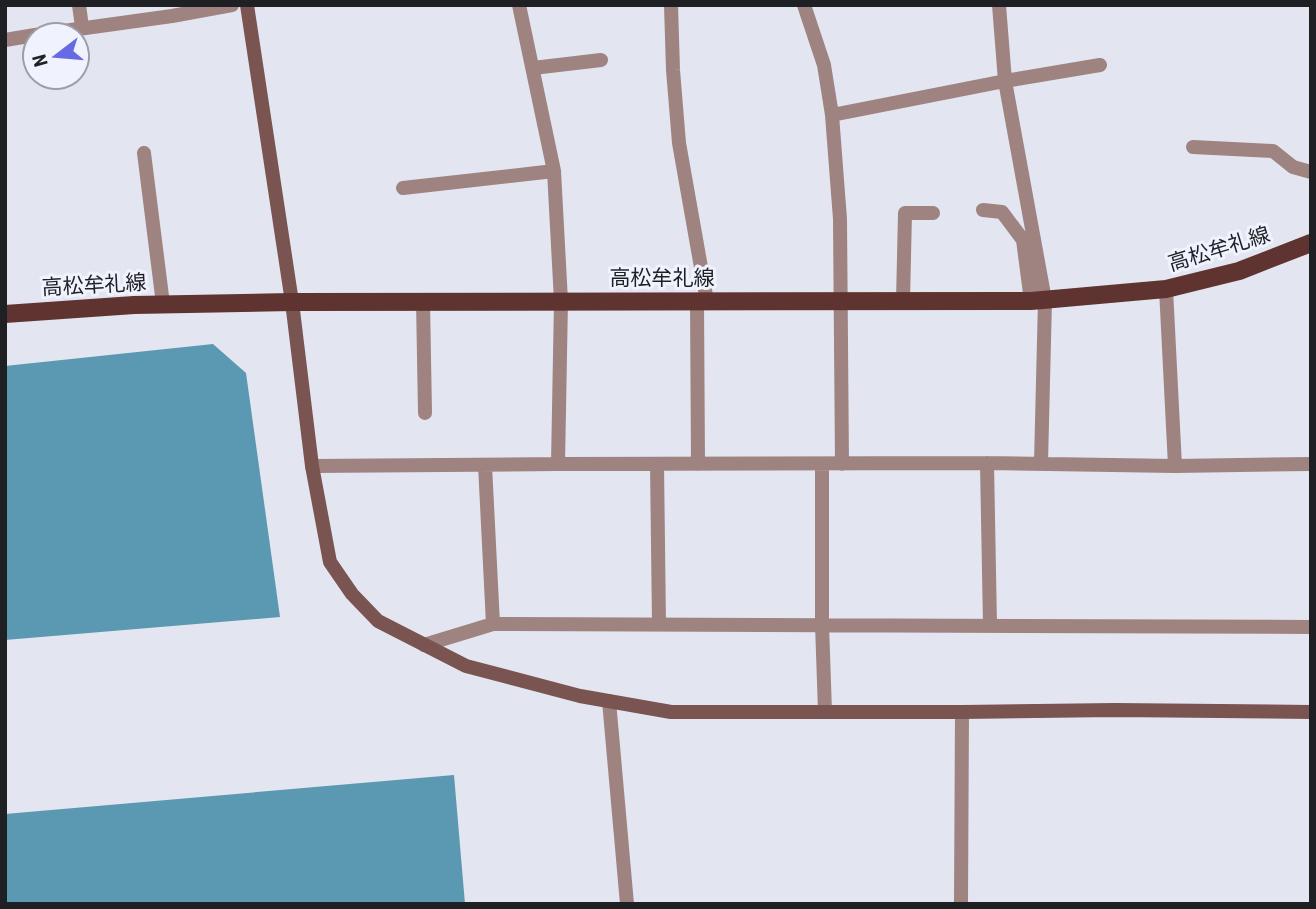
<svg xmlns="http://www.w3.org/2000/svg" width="1316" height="909" font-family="'Roboto Condensed','Noto Sans JP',sans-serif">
	<rect width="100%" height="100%" fill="#e3e6f1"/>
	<path fill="#5a99b1" d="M213,344l33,29 34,244 -275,23v-274z
		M454,775l11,129h-460v-90z"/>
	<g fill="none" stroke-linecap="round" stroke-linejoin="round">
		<path stroke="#9e8381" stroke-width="14" d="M79,5l3,22
			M519,5l35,166 7,130 -3,163
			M671,5l2,65 6,73 28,158
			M804,5l20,60 8,50 8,104 2,245
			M999,5l6,76 40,219 -4,163
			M35,35l137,-19 60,-11
			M5,40l30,-5
			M533,68l68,-8
			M832,115l173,-34 95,-16
			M1193,147l80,4 20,16 18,5
			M144,153l19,151
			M403,188l151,-17
			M983,210l19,2 21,28 8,61
			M423,301l2,112
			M697,301l1,163
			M903,301l2,-88h28
			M987,463l3,162
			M657,464l2,160
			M822,464v160l3,88
			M485,465l8,159
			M312,466l246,-2 429,-1 188,3 -9,-177
			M1175,466l136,-2
			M424,645l69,-21 818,3
			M609,701l18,203
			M961,904l1,-192"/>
		<path stroke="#795451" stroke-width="14" d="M247,5l45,297 20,164 18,96 22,32 26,27 88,45 114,30 91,16h291l153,-2 196,2"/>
		<path stroke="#5e3330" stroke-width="18" d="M5,314l129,-9 158,-3 739,-1 135,-12 73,-18 72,-28"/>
	</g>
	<g text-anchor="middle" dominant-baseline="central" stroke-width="6" stroke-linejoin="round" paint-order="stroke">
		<g font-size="21" fill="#1f2024" stroke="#f0f3fe">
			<text transform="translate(1219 249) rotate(-17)">高松牟礼線</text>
			<text x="662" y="278">高松牟礼線</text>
			<text transform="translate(94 285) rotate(-3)">高松牟礼線</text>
		</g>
	</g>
	<rect width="1316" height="909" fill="none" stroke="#1f2024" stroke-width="14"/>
	<g transform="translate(56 56) rotate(254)"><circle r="33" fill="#f0f3fe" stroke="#9c9fa7" stroke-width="2"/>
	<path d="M0-5L12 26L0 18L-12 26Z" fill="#666ae3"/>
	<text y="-10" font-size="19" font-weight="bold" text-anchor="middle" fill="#1f2024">N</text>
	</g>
</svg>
